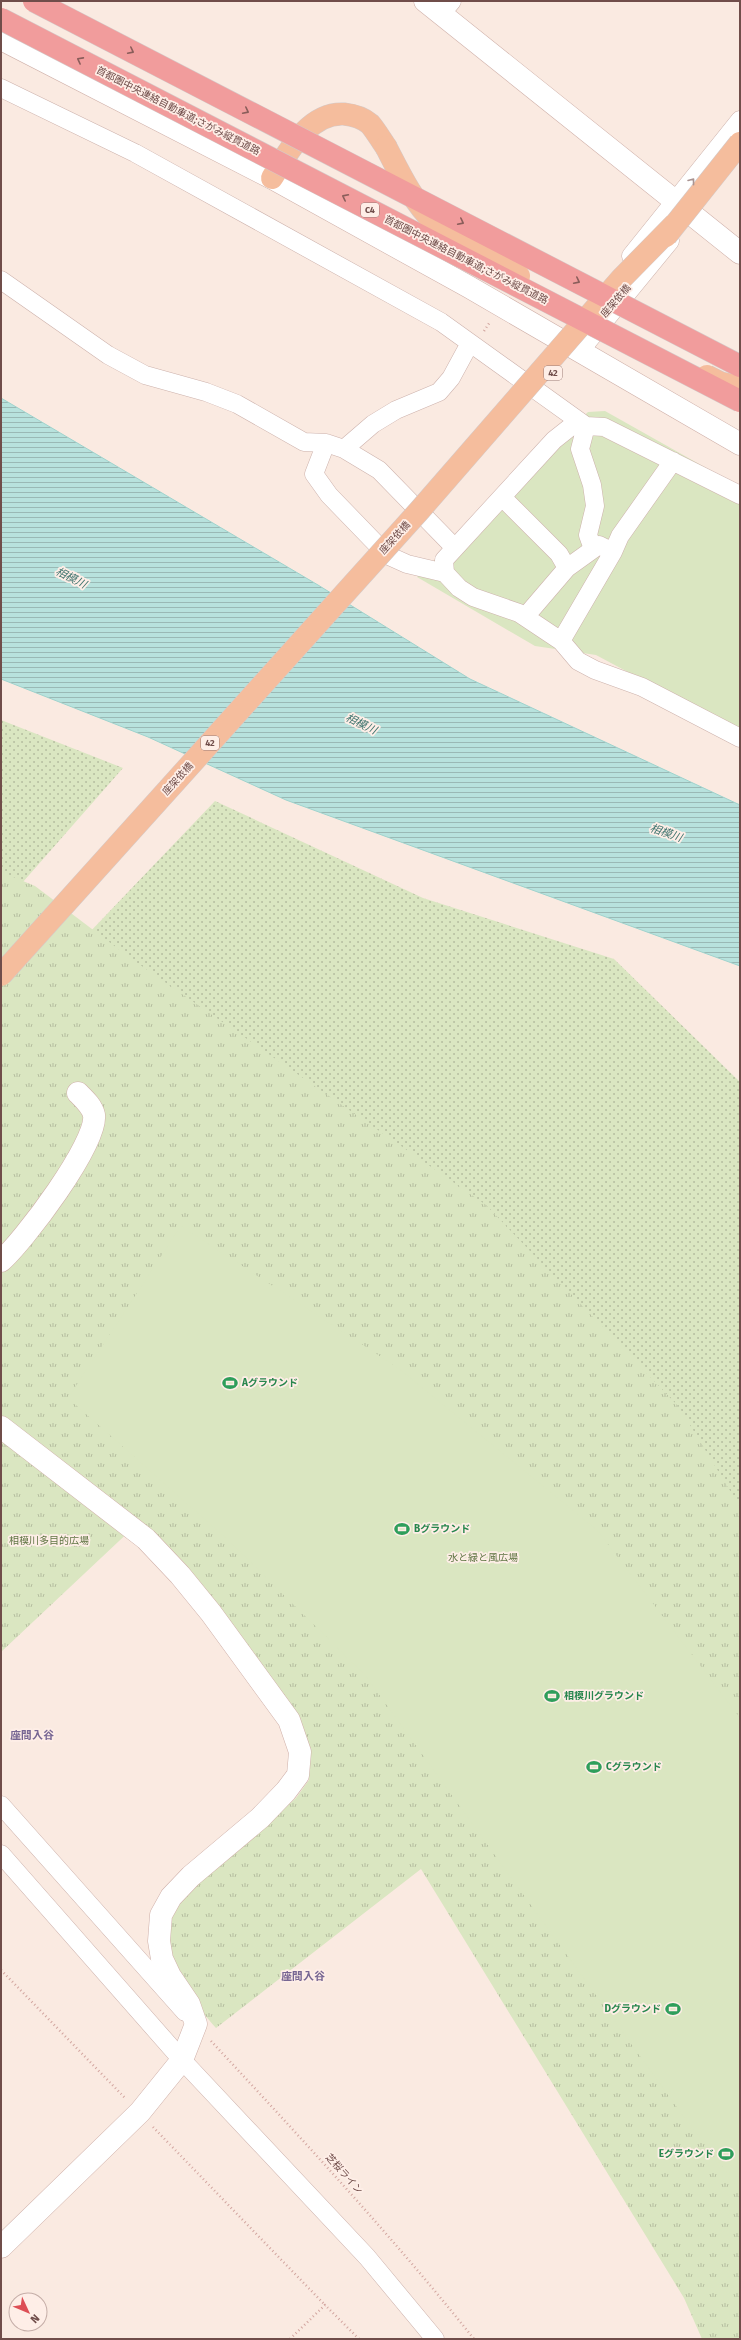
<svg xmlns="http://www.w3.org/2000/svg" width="741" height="2340" font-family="'Fira Sans','Noto Sans JP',sans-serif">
	<defs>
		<pattern id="grass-dots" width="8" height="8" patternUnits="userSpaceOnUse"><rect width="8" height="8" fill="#dae6c1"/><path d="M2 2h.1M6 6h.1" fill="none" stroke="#b5bd9f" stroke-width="1.8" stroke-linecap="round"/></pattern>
		<pattern id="park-tufts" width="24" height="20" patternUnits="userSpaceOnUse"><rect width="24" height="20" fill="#dae6c1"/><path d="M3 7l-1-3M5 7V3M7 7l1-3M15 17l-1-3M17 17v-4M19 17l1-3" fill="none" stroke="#b5bd9f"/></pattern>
		<pattern id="water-rules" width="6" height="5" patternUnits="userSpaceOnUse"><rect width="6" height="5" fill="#b8e2dd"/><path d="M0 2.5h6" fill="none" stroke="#9ab9b5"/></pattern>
	</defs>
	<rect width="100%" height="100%" fill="#faeae1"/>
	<path fill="url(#grass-dots)" d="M1,720l122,48 -122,139z
		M215,801l208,97 191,61 126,123v602l-739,-659z"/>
	<path fill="url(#park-tufts)" d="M1,872l34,14 98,74 353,245 193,202 61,100v832h-38l-18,-41 -263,-429 -205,159c-20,-23 -51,-57 -49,-90 1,-13 6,-25 12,-38l117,-102 13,-18 -1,-30 -173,-224 -134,126z"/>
	<path fill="#dae6c1" d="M605,411l135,76v245l-144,-77 -61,-9 -118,-69 171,-165z
		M181,1226l217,142 199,162 143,188v472l-56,-73 -319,-442 -136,-134 -161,-143z"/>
	<path fill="url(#water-rules)" stroke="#9fd3cd" d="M1,398l317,187 152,94 270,126v161l-454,-166 -138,-63 -147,-58z"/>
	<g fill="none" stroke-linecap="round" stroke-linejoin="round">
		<g stroke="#cdb2ac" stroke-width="19">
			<path id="street" d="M441,14l11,-13
				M1,88l134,65 306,169 145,104 18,1 136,68
				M631,256l109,-136
				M1,280l107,75 37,20 61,17 31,12 67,38 22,1 18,6 35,21 76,78
				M579,352l91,-111
				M578,421l-24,19 -110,120 1,13 14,15 14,9 46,16 42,28 17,20 17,9 47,17 98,51
				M586,426l-6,23 12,36 3,21 -7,29 5,14
				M326,443l-12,31 15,21 58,60 20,9 38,9
				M344,449l29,-25 23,-14 43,-18 12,-14 19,-35
				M502,497l57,57 8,14
				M613,552l7,-16 53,-75
				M525,617l42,-49 32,-23 14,7 -52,89
				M1,1805l184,207
				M1,1854l181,206 185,197 68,82"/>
		</g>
		<g stroke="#cfb0a9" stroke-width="23">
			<path id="secondary" d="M425,1l315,252
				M1,39l271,139 197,109 271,157
				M1,1261c22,-19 97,-118 93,-146 -2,-9 -10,-16 -16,-22
				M1,1427l145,112 34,36 31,38 78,107 11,32 -2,23 -12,16 -26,27 -69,58 -20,21 -10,18 -2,26 3,18 8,17 19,28 7,20 -14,36 -42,52 -139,135"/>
		</g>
		<g stroke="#d4cac9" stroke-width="23">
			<path id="primary" d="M272,178c16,-26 37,-66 72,-64 9,1 19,4 26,10 6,7 11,16 16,23"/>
		</g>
		<path stroke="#d2a59f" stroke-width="2.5" stroke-dasharray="1 3" stroke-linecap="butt" d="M484,331l6,-9
			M1,1970l125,129
			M211,2041c90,97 180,194 263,298
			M153,2127l172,178
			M290,2339l35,-34 34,34"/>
		<use href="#street" stroke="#fff" stroke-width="18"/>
		<use href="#secondary" stroke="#fff" stroke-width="22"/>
		<use href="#primary" stroke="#f5bd9d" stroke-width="22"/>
		<g stroke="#d4cac9" stroke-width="23" stroke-linecap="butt">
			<path id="primary-bridge" d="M386,147c13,25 27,55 48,75 23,23 57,38 85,54
				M666,236l74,-93
				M707,376l14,7 19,4
				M1,975l418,-464 202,-232 54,-55"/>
		</g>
		<g stroke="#d4cac9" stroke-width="23" stroke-linecap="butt">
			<path id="highway-bridge" d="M34,1l706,365
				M1,19l739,382"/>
		</g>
		<use href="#primary-bridge" stroke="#f5bd9d" stroke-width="22"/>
		<use href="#highway-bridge" stroke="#f19c9c" stroke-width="22"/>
	</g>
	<defs><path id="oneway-chevron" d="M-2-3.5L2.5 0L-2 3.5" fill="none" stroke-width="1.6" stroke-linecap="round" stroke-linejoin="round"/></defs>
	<g stroke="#8a5d5a">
		<use href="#oneway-chevron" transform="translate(131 51) rotate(27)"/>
		<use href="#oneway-chevron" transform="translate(80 60) rotate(-152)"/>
		<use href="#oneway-chevron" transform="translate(246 111) rotate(27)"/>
		<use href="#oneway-chevron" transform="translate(345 197) rotate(-153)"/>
		<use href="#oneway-chevron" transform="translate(461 222) rotate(27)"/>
		<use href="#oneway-chevron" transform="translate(577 281) rotate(27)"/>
	</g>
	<use stroke="#a99492" href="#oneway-chevron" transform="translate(692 181) rotate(-52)"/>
	<defs>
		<g id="stadium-bare" transform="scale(1.2)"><path d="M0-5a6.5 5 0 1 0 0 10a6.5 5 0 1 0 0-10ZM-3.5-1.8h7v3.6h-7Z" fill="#2e9e5b" stroke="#feeee7" stroke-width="2.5" paint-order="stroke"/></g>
	</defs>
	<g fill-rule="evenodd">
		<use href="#stadium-bare" x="230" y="1383"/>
		<use href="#stadium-bare" x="402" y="1529"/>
		<use href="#stadium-bare" x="552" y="1696"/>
		<use href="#stadium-bare" x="594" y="1767"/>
		<use href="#stadium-bare" x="673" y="2009"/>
		<use href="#stadium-bare" x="726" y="2154"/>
	</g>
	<g text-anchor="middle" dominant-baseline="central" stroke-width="3.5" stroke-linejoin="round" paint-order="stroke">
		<g fill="#feeee7" stroke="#9b7d79" stroke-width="1">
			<rect x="361" y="203" width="18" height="14" rx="3"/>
			<rect x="544" y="366" width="18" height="14" rx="3"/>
			<rect x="201" y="736" width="18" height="14" rx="3"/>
		</g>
		<g font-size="9" font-weight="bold" fill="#704d4a">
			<text x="370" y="210">C4</text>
			<text x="553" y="373">42</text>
			<text x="210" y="743">42</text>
		</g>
		<g font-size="10" fill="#704d4a" stroke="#feeee7">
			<text transform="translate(178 111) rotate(27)">首都圏中央連絡自動車道;さがみ縦貫道路</text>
			<text transform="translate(466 260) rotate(27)">首都圏中央連絡自動車道;さがみ縦貫道路</text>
			<text transform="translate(616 301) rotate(-49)">座架依橋</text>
			<text transform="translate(395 538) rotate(-48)">座架依橋</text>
			<text transform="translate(178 779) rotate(-48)">座架依橋</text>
			<text transform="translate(344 2174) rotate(48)">芝桜ライン</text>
		</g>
		<g font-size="10" font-weight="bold" fill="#27864d" stroke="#feeee7" text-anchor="start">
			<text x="242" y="1383">Aグラウンド</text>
			<text x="414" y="1529">Bグラウンド</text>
			<text x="564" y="1696">相模川グラウンド</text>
			<text x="606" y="1767">Cグラウンド</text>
			<text x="661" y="2009" text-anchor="end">Dグラウンド</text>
			<text x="714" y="2154" text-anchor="end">Eグラウンド</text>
		</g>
		<g font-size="10" fill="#5f7543" stroke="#feeee7">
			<text x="49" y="1541">相模川多目的広場</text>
			<text x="483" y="1558">水と緑と風広場</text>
		</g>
		<g font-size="11" font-style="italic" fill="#40756f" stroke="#feeee7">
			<text transform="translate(71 578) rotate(27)">相模川</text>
			<text transform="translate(361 724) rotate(26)">相模川</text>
			<text transform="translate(666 833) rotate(19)">相模川</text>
		</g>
		<g font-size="11" font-weight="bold" fill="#776693" stroke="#feeee7">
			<text x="32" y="1735">座間入谷</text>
			<text x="303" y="1976">座間入谷</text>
		</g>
	</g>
	<rect width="741" height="2340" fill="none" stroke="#704d4a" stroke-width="4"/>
	<g transform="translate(28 2312) rotate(134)"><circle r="19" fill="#feeee7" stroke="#c5aea8"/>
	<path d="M0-3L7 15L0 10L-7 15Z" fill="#dd4e55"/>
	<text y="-6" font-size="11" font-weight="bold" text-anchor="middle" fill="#704d4a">N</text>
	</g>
</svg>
